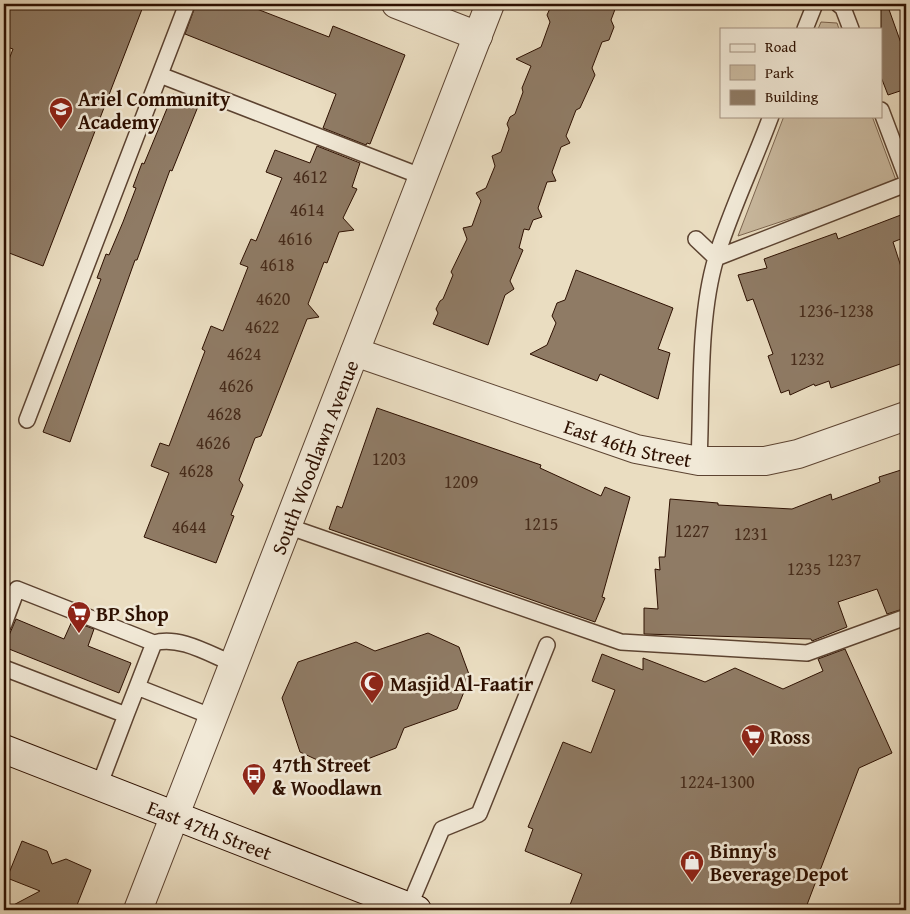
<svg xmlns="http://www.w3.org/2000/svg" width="910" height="914" font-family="'Gentium Book Plus',serif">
	<rect width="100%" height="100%" fill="#eaddc1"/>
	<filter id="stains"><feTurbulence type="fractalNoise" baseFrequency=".004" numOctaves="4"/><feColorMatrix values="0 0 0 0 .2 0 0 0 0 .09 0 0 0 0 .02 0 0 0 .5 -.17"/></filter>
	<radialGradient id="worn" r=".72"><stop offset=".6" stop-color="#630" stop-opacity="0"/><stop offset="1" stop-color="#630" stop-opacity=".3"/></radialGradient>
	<path fill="#cabaa0" stroke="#7c6550" d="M821,22l16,1 2,6h-21z
		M784,116h88l25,67 -159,53z"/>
	<path fill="#8f7b65" stroke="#2d1001" d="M4,4h140l-101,262 -39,-15v-179l9,-23 -9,-3z
		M196,4h48l85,33 4,-11 72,29 -35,89 -3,-1 -1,2 -43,-17 13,-34 -151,-60z
		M552,4h65l-6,16 3,7 -5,13 -7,2 -10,26 3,7 -15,33 -4,2 -10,26 4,7 -9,4 -9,25 4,9 -9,1 -9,26 4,9 -9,3 -4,10 -5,-1 -5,19 4,2 -13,31 4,8 -9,6 -17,50 -55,-21 5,-11 -2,-4 4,-8 3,-2 10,-24 -2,-3 16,-33 -4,-11 9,-2 9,-25 -5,-8 10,-5 9,-22 -3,-10 9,-4 8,-23 -2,-5 3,-7 5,-3 8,-22 -1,-4 9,-22 -15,-7 25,-12 9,-25 -3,-7z
		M881,4h6l19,53v32l-18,6 -7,-18z
		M173,94l26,10 -27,67 -2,-1 -33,90h-2l-65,182 -27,-10 58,-153 -4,-1 9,-24 3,1 14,-33 13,-34 -3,-1 9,-24 2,1z
		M317,146l43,17 -8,24 5,2 -14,29 11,12 -15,2 -12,31 -3,-1 -16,42 11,13 -12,2 -46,117 -6,2 -16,42 4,5 -12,30 3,1 -18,47 -72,-26 25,-64 -18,-7 9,-23 9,3 36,-95 -3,-2 9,-23 12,5 25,-64 -8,-3 11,-25 5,2 26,-63 -16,-6 9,-22 35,13z
		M906,213v24l-13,5 13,40v80l-75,26 -2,-7 -14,5 -1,-2 -24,11 -1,-5 -8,3 -13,-37 5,-2 -20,-55 -6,2 -9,-26 29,-7 -3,-9 72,-26 2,6z
		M576,270l97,38 -15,41 12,4 -12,46 -58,-25 -3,7 -67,-27 17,-9 9,-22 -4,-7 5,-13 8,-3z
		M377,408l164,57 -1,3 61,28 4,-9 25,10 -28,100 3,1 -10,24 -266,-93 8,-23 5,2z
		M901,470l5,16v122l-19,6 -10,-25 -39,13 9,25 -35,14 -1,-2 -167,-5v-26l14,1 -3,-40 5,1 -1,-13h6l5,-58 48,4v2l74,4 39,-15 1,6 48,-18 -1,-5z
		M16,619l48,20 8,-18 22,8 -6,17 43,17 -12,30 -115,-46z
		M428,633l31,14 11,30 -13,32 -53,19 -8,20 -57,22 -39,-18 -18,-54 16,-36 58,-20 19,9z
		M845,649l47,104 -33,15 -54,142h-237l14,-36 -57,-23 8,-22 -5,-2 35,-85 28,11 24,-63 -23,-9 10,-27 41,16v-12l62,24 30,-14 48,21 40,-18 -5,-12z
		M22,841l25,10 5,13 14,-5 25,11 -16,40h-71l36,-19 -33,-13z"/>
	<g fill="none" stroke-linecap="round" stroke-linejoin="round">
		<g stroke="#5c4331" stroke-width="18">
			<path id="service" d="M838,4l5,4 8,21
				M805,29l10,-25
				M160,75l263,102
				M881,110l25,66
				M696,239l20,19 190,-74
				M27,420l160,-416
				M699,461c3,-64 -1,-143 17,-203 14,-46 38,-96 55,-142
				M287,526l334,116 186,11 99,-36
				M4,624l13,-35 137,54
				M4,668l122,47 -27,71
				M137,687l17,-44c25,-8 57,12 80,21
				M126,715l11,-28 76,30
				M409,907l33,-78 37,-15 68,-169"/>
		</g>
		<g stroke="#5c4331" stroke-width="30">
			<g id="minor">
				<path d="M396,4l82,32"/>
				<path id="s1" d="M355,352l281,97 63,12h66l33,-7 108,-38"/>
			</g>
		</g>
		<g stroke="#5c4331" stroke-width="30">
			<g id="tertiary">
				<path id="s2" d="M138,910l352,-906"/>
			</g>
		</g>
		<g stroke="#2d1001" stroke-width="30">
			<g id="secondary">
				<path id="s3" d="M4,749l413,161"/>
			</g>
		</g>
		<use href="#service" stroke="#f1e9d7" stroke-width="15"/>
		<use href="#minor" stroke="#f1e9d7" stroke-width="28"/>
		<use href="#tertiary" stroke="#f1e9d7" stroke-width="28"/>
		<use href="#secondary" stroke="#f1e9d7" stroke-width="28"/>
	</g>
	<defs>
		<g id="school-pin" transform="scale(1.25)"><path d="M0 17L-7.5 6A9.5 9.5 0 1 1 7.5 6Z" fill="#8f2418" stroke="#f1e9d7"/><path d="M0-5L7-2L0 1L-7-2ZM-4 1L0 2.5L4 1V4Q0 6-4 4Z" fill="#fff"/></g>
		<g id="supermarket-pin" transform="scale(1.25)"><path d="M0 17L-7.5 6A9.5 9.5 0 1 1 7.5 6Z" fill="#8f2418" stroke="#f1e9d7"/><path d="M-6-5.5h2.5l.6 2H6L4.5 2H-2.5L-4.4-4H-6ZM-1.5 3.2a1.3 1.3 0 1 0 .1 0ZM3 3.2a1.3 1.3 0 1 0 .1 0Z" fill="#fff"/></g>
		<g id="mosque-pin" transform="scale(1.25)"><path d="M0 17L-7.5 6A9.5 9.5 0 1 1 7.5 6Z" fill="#8f2418" stroke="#f1e9d7"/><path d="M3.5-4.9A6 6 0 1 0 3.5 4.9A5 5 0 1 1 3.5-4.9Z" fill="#fff"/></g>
		<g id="bus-pin" transform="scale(1.25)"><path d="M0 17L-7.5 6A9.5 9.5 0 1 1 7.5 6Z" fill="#8f2418" stroke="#f1e9d7"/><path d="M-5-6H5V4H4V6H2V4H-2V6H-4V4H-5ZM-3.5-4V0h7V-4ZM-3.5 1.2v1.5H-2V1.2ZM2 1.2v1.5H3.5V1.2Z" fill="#fff"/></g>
		<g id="shop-pin" transform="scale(1.25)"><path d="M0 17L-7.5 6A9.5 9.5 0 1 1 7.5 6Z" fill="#8f2418" stroke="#f1e9d7"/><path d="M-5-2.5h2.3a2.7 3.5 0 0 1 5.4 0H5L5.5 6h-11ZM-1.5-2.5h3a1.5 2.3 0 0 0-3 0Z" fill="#fff"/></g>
	</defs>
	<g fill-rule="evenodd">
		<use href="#school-pin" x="61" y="109"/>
		<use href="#supermarket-pin" x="79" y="613"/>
		<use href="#mosque-pin" x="372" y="683"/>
		<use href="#supermarket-pin" x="753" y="736"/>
		<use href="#bus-pin" x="254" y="775"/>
		<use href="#shop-pin" x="692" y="862"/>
	</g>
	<g text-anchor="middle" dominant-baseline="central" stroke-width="5" stroke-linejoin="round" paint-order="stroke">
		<g font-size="18" fill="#462b1a">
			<text x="310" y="176">4612</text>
			<text x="307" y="209">4614</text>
			<text x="295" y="238">4616</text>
			<text x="277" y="264">4618</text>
			<text x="273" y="298">4620</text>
			<text x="836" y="310">1236-1238</text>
			<text x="262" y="326">4622</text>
			<text x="244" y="353">4624</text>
			<text x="807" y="358">1232</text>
			<text x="236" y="385">4626</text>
			<text x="224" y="413">4628</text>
			<text x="213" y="442">4626</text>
			<text x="389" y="458">1203</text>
			<text x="196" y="470">4628</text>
			<text x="461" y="481">1209</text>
			<text x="541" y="523">1215</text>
			<text x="189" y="526">4644</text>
			<text x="692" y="530">1227</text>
			<text x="751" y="533">1231</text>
			<text x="844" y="559">1237</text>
			<text x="804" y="568">1235</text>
			<text x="717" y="781">1224-1300</text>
		</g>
		<g font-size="20" font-weight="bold" fill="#2d1001" stroke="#f1e9d7" text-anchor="start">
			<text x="78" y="98">Ariel Community<tspan x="78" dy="23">Academy</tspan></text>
			<text x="96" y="613">BP Shop</text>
			<text x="390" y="683">Masjid Al-Faatir</text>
			<text x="770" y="736">Ross</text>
			<text x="272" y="764">47th Street<tspan x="272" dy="23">&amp; Woodlawn</tspan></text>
			<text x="710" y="850">Binny's<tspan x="710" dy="23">Beverage Depot</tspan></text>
		</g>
		<g font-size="20" fill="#2d1001" stroke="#f1e9d7">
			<text stroke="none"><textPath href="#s1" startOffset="288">East 46th Street</textPath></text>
			<text stroke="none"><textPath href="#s2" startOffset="486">South Woodlawn Avenue</textPath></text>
			<text stroke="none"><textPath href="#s3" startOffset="221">East 47th Street</textPath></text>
		</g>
	</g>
	<rect width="910" height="914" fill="none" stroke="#eaddc1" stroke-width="20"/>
	<rect x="5" y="5" width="900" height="904" fill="none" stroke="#2d1001" stroke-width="2.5"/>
	<rect x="10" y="10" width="890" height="894" fill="none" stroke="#2d1001"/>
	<rect x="720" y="28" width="162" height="90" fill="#f1e9d7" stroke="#a39281"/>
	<rect x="730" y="44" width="25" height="8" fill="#f1e9d7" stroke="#a39281"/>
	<text x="765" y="52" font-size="15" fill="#2d1001">Road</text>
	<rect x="730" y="65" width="25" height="15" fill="#cabaa0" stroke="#a39281"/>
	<text x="765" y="78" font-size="15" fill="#2d1001">Park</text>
	<rect x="730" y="90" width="25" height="15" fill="#8f7b65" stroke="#a39281"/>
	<text x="765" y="102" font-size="15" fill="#2d1001">Building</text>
	<rect width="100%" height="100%" filter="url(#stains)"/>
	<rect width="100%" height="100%" fill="url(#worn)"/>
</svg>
